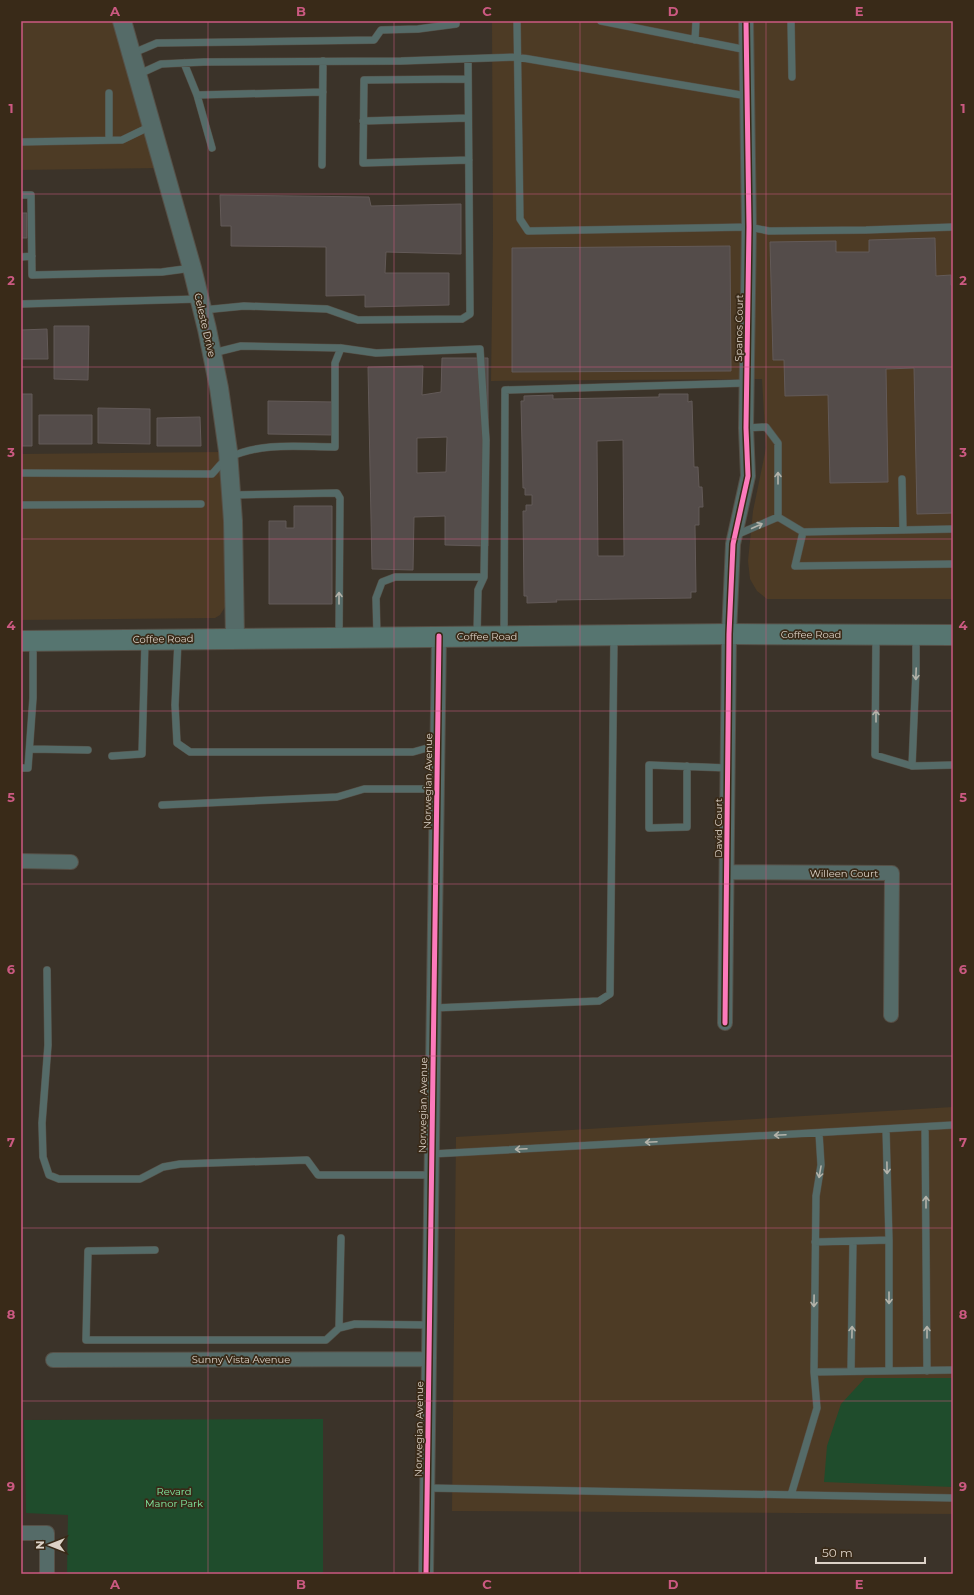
<svg xmlns="http://www.w3.org/2000/svg" width="974" height="1595" font-family="Montserrat,sans-serif">
	<rect width="100%" height="100%" fill="#3b3329"/>
	<path fill="#4d3b25" d="M21,21h95l42,147 -137,2z
		M492,21h461v578h-186l-10,-8 -7,-12 -2,-18 5,-50 13,-63 -4,-69 -271,2 2,-146z
		M220,452l7,149 -2,6 -5,8 -5,3 -194,2v-166z
		M953,1107v407l-501,-3 4,-374z"/>
	<path fill="#1f4c2c" d="M865,1378h88v109l-129,-5 3,-36 14,-42z
		M323,1419v155h-256l1,-59 -42,-2 -2,-93z"/>
	<path fill="#544c4a" stroke="#635a58" fill-rule="evenodd" d="M220,195l149,2 2,9 90,-2v50l-75,-2 -1,21h64v32l-84,2v-12l-39,1v-49l-95,-1v-20h-10z
		M21,213h6v25h-6z
		M935,238l1,38 15,-1v10h2v228l-36,1 -3,-146 -28,1 2,113 -58,1 -2,-88 -43,1 -1,-36h-11l-3,-118 66,-1v11h33v-12z
		M730,246l1,125 -219,1v-124z
		M54,326h35l-1,54 -34,-1z
		M47,329l1,30h-27v-29z
		M442,358h46v188l-43,-1v-29l-31,1 -1,53 -41,-1 -4,-202 55,-1 -1,29 19,-3zM447,437l-1,35 -29,1v-35z
		M21,394h11v52h-11z
		M659,394h29v8l4,-1 2,66h4l1,20h3l1,20h-4v18h-4l1,67h-5v6l-135,2 1,2 -30,1v-7h-3l-1,-85h3v-6h6v-10h-7v-7h-2l-2,-87h3v-5l29,-1v4l106,-2zM623,440l1,116h-26l-1,-115z
		M268,401l67,1 -1,33 -66,-1z
		M98,408l52,1v35l-52,-1z
		M39,415h53v29h-53z
		M200,417l1,29h-44v-28z
		M294,506h38v98h-63v-83h17v7h8z"/>
	<g fill="none" stroke-linecap="round" stroke-linejoin="round">
		<g stroke="#565047" stroke-width="8">
			<path id="service" d="M517,21l3,198 8,12 221,-4 20,4 97,-1 87,-3
				M601,21l146,29
				M791,21l1,56
				M695,40l1,-19
				M131,54l26,-11 217,-3 7,-10 37,-1 38,-5v-3
				M184,63l13,32 15,53
				M137,75l24,-11 43,-2 197,-1 116,-4 230,39
				M468,79l-104,1 -1,83 106,-3
				M197,95l126,-3
				M363,121l105,-3
				M109,140v-47
				M21,142l101,-2 29,-14
				M322,165l1,-104
				M21,195h10l1,80 130,-3 30,-4
				M21,257l11,-1
				M21,304l178,-5
				M203,310l41,-4 83,3 31,11 104,-1 8,-5 -2,-255
				M213,353l28,-7 100,2 35,5 104,-4 6,91 -2,137
				M746,428l20,-1 12,16v74
				M21,473l191,1c5,-5 11,-14 18,-17 32,-15 70,-10 105,-10v-84l6,-15
				M902,479l1,51
				M232,495l105,-2 3,5 -1,139
				M21,505l180,-1
				M778,517l25,15 150,-3
				M803,532l-8,34 158,-2
				M736,535l42,-18
				M504,635l1,-245 242,-7
				M377,636l-1,-38 6,-16 13,-5h89l-6,13 -1,45
				M876,637l-1,118 37,11 41,-1
				M178,641l-3,64 2,38 13,9h223l25,-7
				M30,749l58,1
				M112,756l30,-2 3,-113
				M687,766v61l-38,1v-63l79,3
				M912,766l4,-95v-36
				M21,768h7l5,-70v-57
				M162,805l175,-8 27,-8h73
				M47,970l1,75 -6,78 1,34 6,18 10,4h81l23,-12 17,-3 127,-4 11,15h113
				M434,1008l165,-7 11,-7 4,-357
				M925,1127l2,244
				M886,1129l3,111v131
				M432,1154l521,-29
				M815,1242l74,-2
				M155,1250l-67,1 -2,89h240l13,-12 16,-4 74,1
				M339,1328l2,-90
				M851,1371l2,-130
				M814,1372l139,-2
				M427,1488l526,10
				M791,1495l26,-87 -3,-36 2,-176 5,-31 -2,-32"/>
		</g>
		<g stroke="#565047" stroke-width="16">
			<path id="minor" d="M21,861l50,1
				M727,872l165,1 -1,142
				M725,1023l4,-389 4,-90 15,-68 -2,-48 3,-201 -3,-206
				M53,1360l376,-1
				M21,1533h26v41
				M426,1574l13,-938"/>
		</g>
		<g stroke="#565047" stroke-width="20">
			<path id="tertiary" d="M122,21l70,247 15,61 12,59 9,63 5,70 2,117"/>
		</g>
		<g stroke="#565047" stroke-width="22">
			<path id="secondary" d="M21,641l708,-7 224,1"/>
		</g>
		<use href="#service" stroke="#556b68" stroke-width="7"/>
		<use href="#minor" stroke="#556b68" stroke-width="14"/>
		<use href="#tertiary" stroke="#556b68" stroke-width="18"/>
		<use href="#secondary" stroke="#567570" stroke-width="20"/>
		<g stroke="#392a18" stroke-width="8">
			<path id="cycleway" d="M725,1023l4,-389 4,-90 15,-68 -2,-48 3,-201 -3,-206
				M426,1574l13,-938"/>
		</g>
		<use href="#cycleway" stroke="#fd7abc" stroke-width="5"/>
	</g>
	<defs><path id="oneway-shaft" d="M-6 0H5M1.5-3L5.5 0L1.5 3" fill="none" stroke-width="1.6" stroke-linecap="round" stroke-linejoin="round"/></defs>
	<g stroke="#b4b3aa">
		<use href="#oneway-shaft" transform="translate(778 478) rotate(-90)"/>
		<use href="#oneway-shaft" transform="translate(757 526) rotate(-24)"/>
		<use href="#oneway-shaft" transform="translate(339 598) rotate(-90)"/>
		<use href="#oneway-shaft" transform="translate(916 674) rotate(92)"/>
		<use href="#oneway-shaft" transform="translate(876 716) rotate(-90)"/>
		<use href="#oneway-shaft" transform="translate(780 1135) rotate(177)"/>
		<use href="#oneway-shaft" transform="translate(651 1142) rotate(177)"/>
		<use href="#oneway-shaft" transform="translate(521 1149) rotate(177)"/>
		<use href="#oneway-shaft" transform="translate(887 1168) rotate(89)"/>
		<use href="#oneway-shaft" transform="translate(820 1172) rotate(100)"/>
		<use href="#oneway-shaft" transform="translate(926 1202) rotate(-90)"/>
		<use href="#oneway-shaft" transform="translate(889 1298) rotate(90)"/>
		<use href="#oneway-shaft" transform="translate(814 1301) rotate(91)"/>
		<use href="#oneway-shaft" transform="translate(852 1332) rotate(-89)"/>
		<use href="#oneway-shaft" transform="translate(927 1332) rotate(-90)"/>
	</g>
	<path fill="none" stroke="#cb5981" stroke-width="1" stroke-opacity="0.55" d="M208,21v1553M394,21v1553M580,21v1553M766,21v1553M21,194h932M21,367h932M21,539h932M21,711h932M21,884h932M21,1056h932M21,1228h932M21,1401h932"/>
	<g text-anchor="middle" dominant-baseline="central" stroke-width="3.5" stroke-linejoin="round" paint-order="stroke">
		<g font-size="10" fill="#dcd2c7" stroke="#392a18">
			<text transform="translate(205 325) rotate(77)">Celeste Drive</text>
			<text transform="translate(739 328) rotate(-89)">Spanos Court</text>
			<text x="811" y="634">Coffee Road</text>
			<text x="487" y="636">Coffee Road</text>
			<text transform="translate(163 639) rotate(-1)">Coffee Road</text>
			<text transform="translate(428 781) rotate(-89)">Norwegian Avenue</text>
			<text transform="translate(718 828) rotate(-90)">David Court</text>
			<text x="844" y="873">Willeen Court</text>
			<text transform="translate(423 1105) rotate(-89)">Norwegian Avenue</text>
			<text x="241" y="1359">Sunny Vista Avenue</text>
			<text transform="translate(419 1429) rotate(-89)">Norwegian Avenue</text>
		</g>
		<g font-size="10" fill="#81eba1" stroke="#392a18">
			<text x="174" y="1491">Revard<tspan x="174" dy="12">Manor Park</tspan></text>
		</g>
	</g>
	<rect width="974" height="1595" fill="none" stroke="#392a18" stroke-width="44"/>
	<g transform="translate(50 1545) rotate(270)" stroke="#392a18" stroke-width="3" paint-order="stroke">
	<path d="M0-3L7 15L0 10L-7 15Z" fill="#dcd2c7"/>
	<text y="-6" font-size="11" font-weight="bold" text-anchor="middle" fill="#dcd2c7">N</text>
	</g>
	<path d="M816 1557v6h109v-6" fill="none" stroke="#dcd2c7" stroke-width="2"/>
	<text x="822" y="1557" font-size="12" fill="#dcd2c7" stroke="#392a18" stroke-width="3" paint-order="stroke">50 m</text>
	<rect x="22" y="22" width="930" height="1551" fill="none" stroke="#cb5981" stroke-width="1.5"/>
	<g font-size="13" text-anchor="middle" font-weight="bold" fill="#cb5981">
		<text x="115" y="16">A</text>
		<text x="301" y="16">B</text>
		<text x="487" y="16">C</text>
		<text x="673" y="16">D</text>
		<text x="859" y="16">E</text>
		<text x="11" y="113">1</text>
		<text x="963" y="113">1</text>
		<text x="11" y="285">2</text>
		<text x="963" y="285">2</text>
		<text x="11" y="457">3</text>
		<text x="963" y="457">3</text>
		<text x="11" y="630">4</text>
		<text x="963" y="630">4</text>
		<text x="11" y="802">5</text>
		<text x="963" y="802">5</text>
		<text x="11" y="974">6</text>
		<text x="963" y="974">6</text>
		<text x="11" y="1147">7</text>
		<text x="963" y="1147">7</text>
		<text x="11" y="1319">8</text>
		<text x="963" y="1319">8</text>
		<text x="11" y="1491">9</text>
		<text x="963" y="1491">9</text>
		<text x="115" y="1589">A</text>
		<text x="301" y="1589">B</text>
		<text x="487" y="1589">C</text>
		<text x="673" y="1589">D</text>
		<text x="859" y="1589">E</text>
	</g>
</svg>
